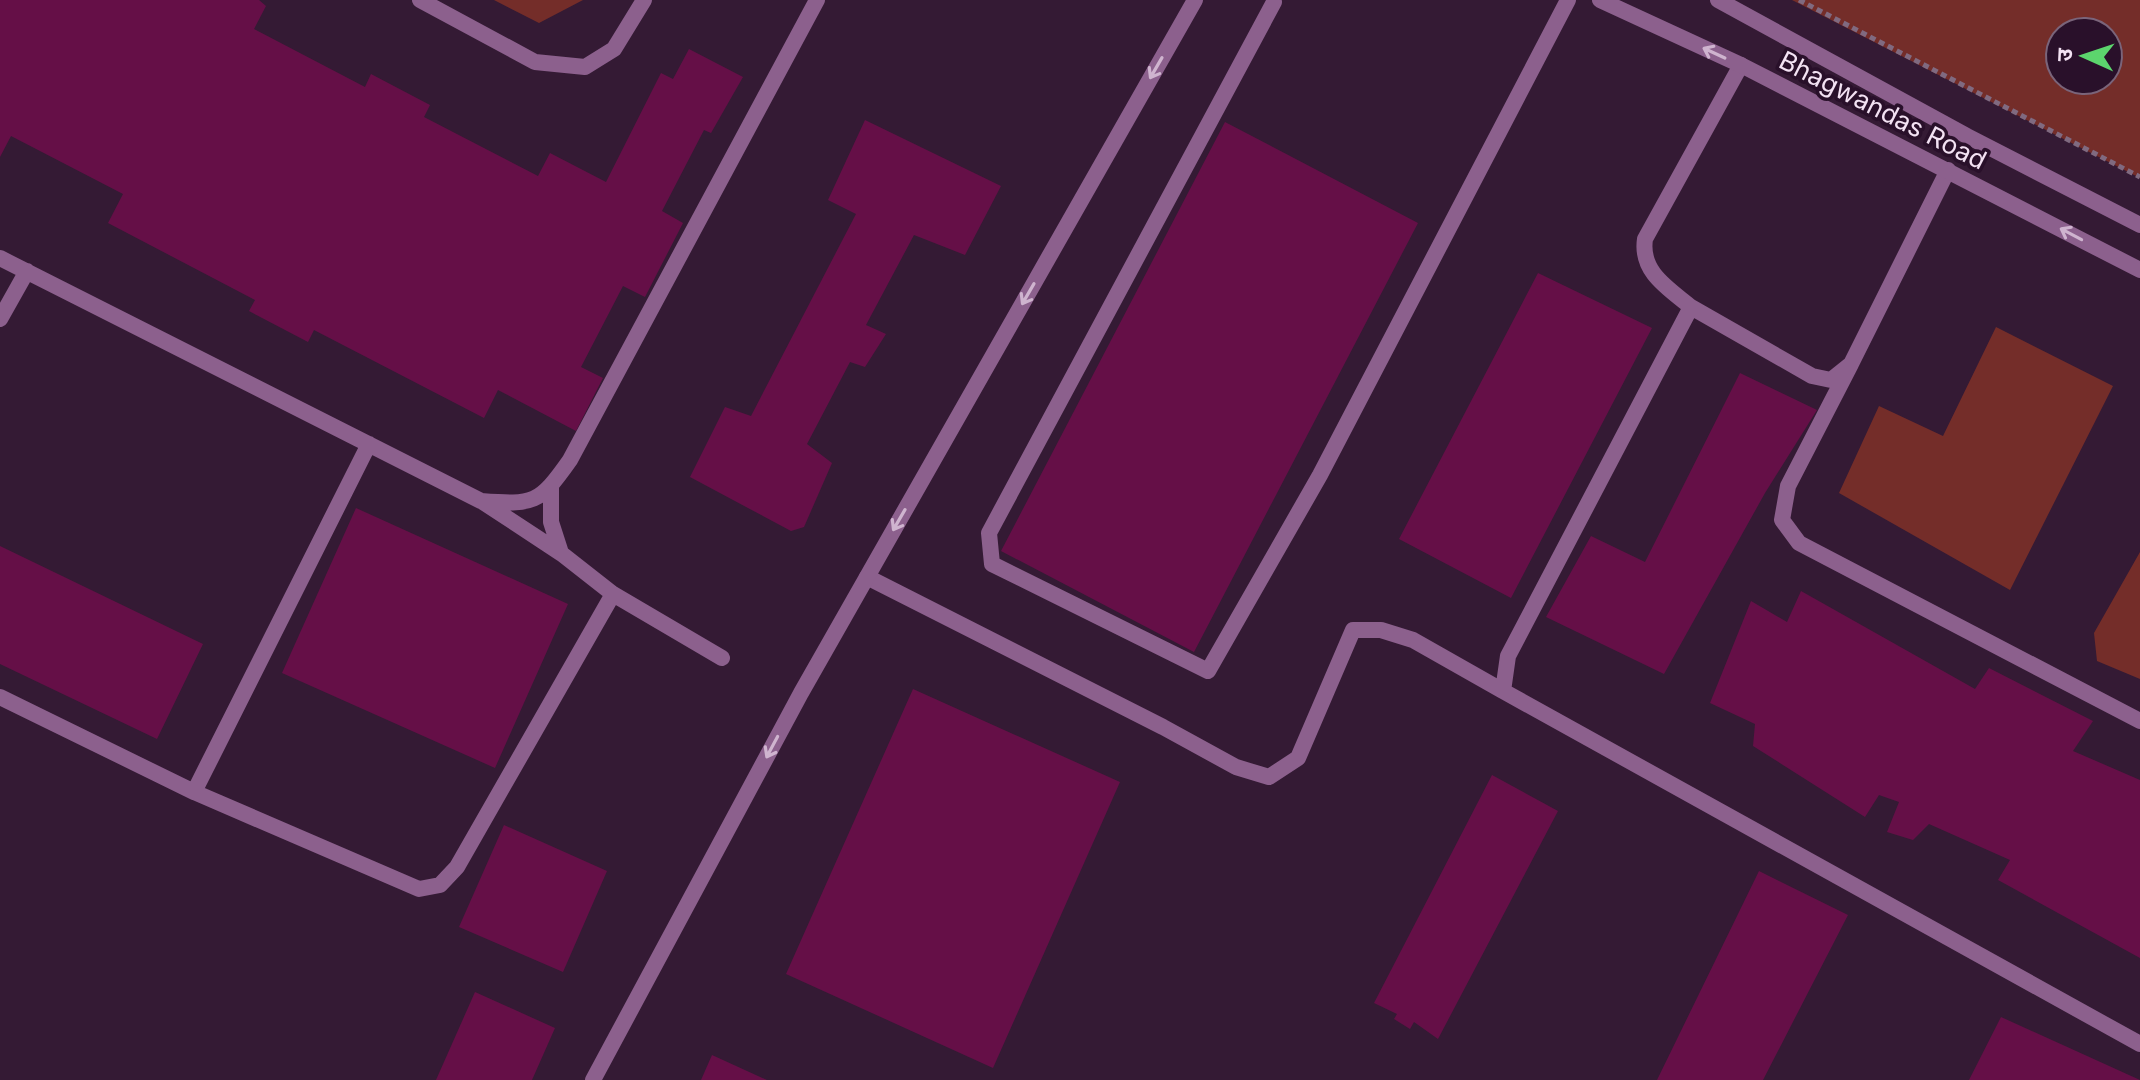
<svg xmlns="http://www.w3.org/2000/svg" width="2140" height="1080" font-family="Inter,'Noto Sans Devanagari',sans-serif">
	<rect width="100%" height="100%" fill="#341a34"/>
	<path fill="#742d29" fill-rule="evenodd" d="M494,0h89l-44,23z
		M1792,0h348v178zM2060,32h48v48h-48z
		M1996,327l117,59 -103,204 -171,-97 40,-87 64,30z
		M2140,552v127l-43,-18 -3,-28z"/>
	<path fill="#650f47" d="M0,0h259l7,6 -12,23 111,58 6,-13 59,31 -6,12 114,59 12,-23 56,29 55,-109 12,6 16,-30 54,28 -32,56 -7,-3 -42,81 21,12 -38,74 -22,-11 -42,81 22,11 -27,53 -78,-41 -14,28 -170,-88 -6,12 -59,-31 6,-11 -147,-77 15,-29 -112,-58 -11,21z
		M865,120l136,66 -36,69 -51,-20 -48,90 20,9 -21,33 -15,-5 -43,82 25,19 -28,64 -13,4 -101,-54 35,-70 26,9 105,-202 -28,-14z
		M1225,122l193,101 -224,429 -193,-101z
		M1538,273l114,55 -141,270 -112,-59z
		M1740,373l77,37 -52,83 -101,181 -118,-57 45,-81 54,26z
		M356,508l212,96 -73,164 -213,-95z
		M0,546l203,98 -46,95 -157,-75z
		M1801,591l174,98 14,-21 104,53 -20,30 67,29v178l-142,-78 12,-20 -81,-36 -16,16 -26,-8 12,-30 -20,-7 -14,22 -112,-71 2,-22 -45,-21 41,-102 36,21z
		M913,689l207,93 -127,286 -207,-94z
		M1492,775l66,36 -120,228 -24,-17 -4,7 -16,-10 3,-5 -23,-11z
		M504,825l103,46 -44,101 -104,-45z
		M1759,871l89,44 -85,165h-106z
		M475,992l80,36 -23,52h-96z
		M2001,1017l139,63h-171z
		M712,1055l55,25h-66z"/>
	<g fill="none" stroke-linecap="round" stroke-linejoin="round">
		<path stroke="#806a80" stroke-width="5" stroke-dasharray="6 4" stroke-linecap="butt" d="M1799,0l341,177"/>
		<path stroke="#8c608d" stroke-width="16" d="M420,0l115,62 50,5 29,-18 30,-49
			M1274,2l-285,531 3,31 216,107 112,-196 248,-475
			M1741,65l-96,174c-5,33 23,49 46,68l-183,349 -5,35 637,353
			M0,258l481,243c53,4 58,3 89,-41l247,-460
			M1691,307l121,69 19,4 20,-16 97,-194
			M0,319l27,-48
			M1851,364l-63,122 -6,34 17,23 341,178
			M551,488v34l10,31
			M483,502l79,52 51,40 109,64
			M867,577l296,150 73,40 33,10 29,-19 55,-128h28l32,10 90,51
			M0,697l194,95 225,97 21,-4 17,-18 156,-273
			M194,792l175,-348"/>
		<path stroke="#8c608d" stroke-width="16" d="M593,1080l208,-387 394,-693"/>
		<path stroke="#8c608d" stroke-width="16" d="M1600,0l141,65 399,205
			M1718,0l249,136 173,89"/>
	</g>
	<defs><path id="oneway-shaft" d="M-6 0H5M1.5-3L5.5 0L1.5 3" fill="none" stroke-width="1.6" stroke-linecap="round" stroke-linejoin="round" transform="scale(2)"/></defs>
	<g stroke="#cfb4cf">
		<use href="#oneway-shaft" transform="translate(1714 53) rotate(-155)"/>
		<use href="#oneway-shaft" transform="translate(1156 68) rotate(120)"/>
		<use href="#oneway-shaft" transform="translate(2071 234) rotate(-152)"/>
		<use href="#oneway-shaft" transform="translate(1028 294) rotate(120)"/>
		<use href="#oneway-shaft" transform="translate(899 520) rotate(120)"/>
		<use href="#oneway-shaft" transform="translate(772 747) rotate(118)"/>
	</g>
	<g text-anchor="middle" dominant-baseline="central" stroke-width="7" stroke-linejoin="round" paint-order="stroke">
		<g font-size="26" fill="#f3e2f3" stroke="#29102a">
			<text transform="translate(1883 110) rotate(27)">Bhagwandas Road</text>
		</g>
	</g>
	<g transform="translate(2084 56) rotate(273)"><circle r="38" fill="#29102a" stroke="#7a647a" stroke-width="2"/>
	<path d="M0-6L14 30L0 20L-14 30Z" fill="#5cd56d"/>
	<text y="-12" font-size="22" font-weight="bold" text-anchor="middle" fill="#f3e2f3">उ</text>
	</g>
</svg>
